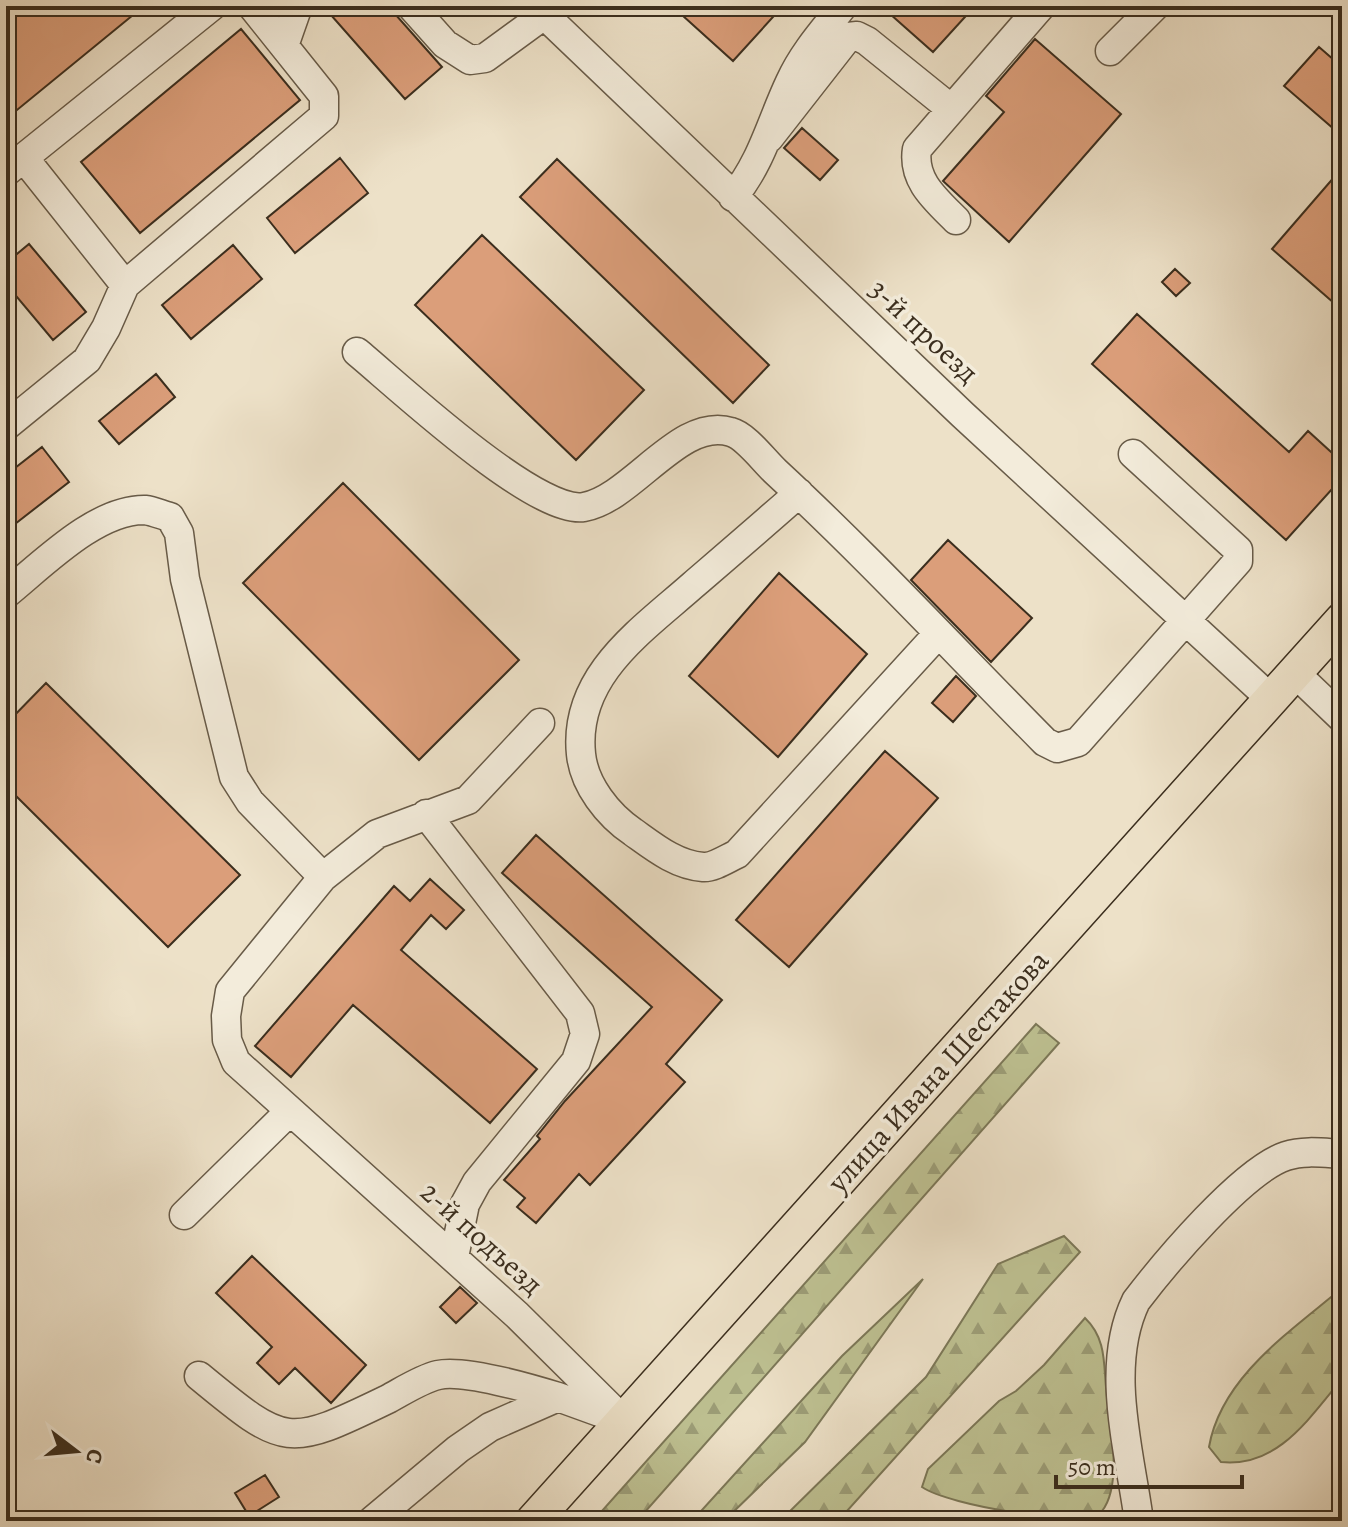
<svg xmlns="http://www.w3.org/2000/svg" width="1348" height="1527" font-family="Alegreya,serif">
	<defs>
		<pattern id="forest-firs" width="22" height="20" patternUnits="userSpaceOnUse" patternTransform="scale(2)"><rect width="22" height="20" fill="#bec192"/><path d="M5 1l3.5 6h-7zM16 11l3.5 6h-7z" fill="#9c9d77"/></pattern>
	</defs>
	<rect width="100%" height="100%" fill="#ede1c8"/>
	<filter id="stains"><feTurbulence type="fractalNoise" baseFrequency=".0025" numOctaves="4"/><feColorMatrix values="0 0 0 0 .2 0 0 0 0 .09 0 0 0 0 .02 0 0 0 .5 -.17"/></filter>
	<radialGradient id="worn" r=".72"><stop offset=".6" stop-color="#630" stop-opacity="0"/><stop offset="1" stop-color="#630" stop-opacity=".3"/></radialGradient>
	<path fill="url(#forest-firs)" stroke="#7c7858" stroke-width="2" d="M1036,1024l23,19 -422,478h-44z
		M1064,1236l16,16 -242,269h-58l146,-144 72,-113z
		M923,1279l-118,163 -81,79h-32l150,-165z
		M1342,1288v91c-33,39 -64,89 -121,83l-12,-15c12,-70 82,-116 133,-159z
		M1085,1318c23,22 18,49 22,79 4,30 15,89 -5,114 -25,16 -152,-5 -180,-24l6,-18 71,-68 17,-10 28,-26z"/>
	<path fill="#db9e7a" stroke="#3b2e1e" stroke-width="2" d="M6,6h138l-138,113z
		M323,6h65l54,61 -37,32z
		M672,6h111l-50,55z
		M881,6h94l-42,46z
		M241,29l59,71 -160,133 -59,-71z
		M1035,39l86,75 -112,128 -66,-61 61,-69 -18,-16z
		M1319,47l23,20v69l-58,-50z
		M802,128l36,32 -18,20 -36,-32z
		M340,158l28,35 -73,60 -28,-35z
		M557,159l212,206 -36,38 -213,-206z
		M1342,168v142l-70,-61z
		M482,235l162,155 -68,70 -161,-155z
		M29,244l57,68 -33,28 -47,-56v-21z
		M233,245l29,34 -71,60 -29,-34z
		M1175,269l15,14 -14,13 -14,-14z
		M1137,314l152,138 19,-21 34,31v16l-56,62 -194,-176z
		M156,374l19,23 -56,47 -20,-23z
		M42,447l27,35 -63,49v-56z
		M343,483l176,177 -100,100 -176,-177z
		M948,540l84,78 -41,44 -80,-82z
		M779,573l88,81 -89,103 -89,-81z
		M956,676l20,20 -23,26 -21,-19z
		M46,683l194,192 -72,72 -162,-161v-62z
		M885,751l53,47 -149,169 -53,-47z
		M536,835l186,165 -56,64 19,18 -95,103 -11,-11 -43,49 -19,-16 8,-9 -21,-18 36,-41 -3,-3 28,-35 87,-94 -150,-134z
		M430,879l34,31 -18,19 -15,-14 -30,35 136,119 -47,54 -137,-118 -62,72 -36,-31 139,-160 16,15z
		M252,1256l114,109 -35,38 -36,-35 -16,16 -22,-21 15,-16 -56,-54z
		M460,1287l17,16 -21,20 -16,-16z
		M265,1475l14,22 -30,19 -14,-23z"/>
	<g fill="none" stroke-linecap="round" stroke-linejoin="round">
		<g stroke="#685b48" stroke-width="31">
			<path id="minor" d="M411,6l34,38 25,16 15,-2 59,-43
				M535,6l428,409 308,284
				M284,46l14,-40
				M1110,51l45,-45
				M769,138l79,-101 9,-1 10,5 83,67
				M24,158l101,127
				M6,172l206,-166
				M733,197c29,-35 38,-75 57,-115 13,-29 34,-52 53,-76
				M956,220c-21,-21 -44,-40 -39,-71l124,-143
				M357,352c41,34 179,163 227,155 49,-9 96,-91 147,-75 15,4 33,29 45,40 93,86 180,180 269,270l12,6 21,-6 160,-181v-11l-105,-96
				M6,426l81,-66 19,-32 19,-43 199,-169v-20l-72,-90
				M799,493c-35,31 -70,61 -106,92 -52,46 -120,91 -112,169 3,31 27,61 52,78 21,15 43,33 70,35 10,1 25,-9 34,-13l200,-219
				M6,594c36,-29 90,-85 139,-84 8,1 17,5 25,7l9,16 6,46 49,198 16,25 73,75
				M1295,673l47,45
				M540,723l-72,77 -91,34 -54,43 -93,114 -4,25 1,24 9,22 281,253 106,105
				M426,814l154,199 5,21 -9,27 -99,121 -12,22 -11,53
				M184,1215l106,-104
				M199,1376c87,72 88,72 189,23 15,-8 33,-20 50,-24 25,-6 94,14 120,22
				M372,1521l86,-72 32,-22 68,-30 58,21
				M1139,1521c-9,-69 -35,-154 -3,-220 29,-38 107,-131 150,-145 18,-6 38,-3 56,-2"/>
		</g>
		<g stroke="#3b2e1e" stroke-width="37">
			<path id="major" d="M533,1521l809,-901"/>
		</g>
		<use href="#minor" stroke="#f3ecdb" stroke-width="28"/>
		<use href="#major" stroke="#ede1c8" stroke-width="34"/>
	</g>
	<g text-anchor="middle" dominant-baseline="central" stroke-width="7" stroke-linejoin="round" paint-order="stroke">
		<g font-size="30" fill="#3b2e1e" stroke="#f3ecdb">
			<text transform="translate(924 331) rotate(43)">3-й проезд</text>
			<text transform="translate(938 1071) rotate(-48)">улица Ивана Шестакова</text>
			<text transform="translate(482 1238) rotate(42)">2-й подъезд</text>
		</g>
	</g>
	<rect width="1348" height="1527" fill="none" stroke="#ede1c8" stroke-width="32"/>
	<rect x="8" y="8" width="1332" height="1511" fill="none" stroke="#3b2e1e" stroke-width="4"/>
	<rect x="16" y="16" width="1316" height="1495" fill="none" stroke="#3b2e1e" stroke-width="2"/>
	<g transform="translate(76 1451) rotate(106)" stroke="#f3ecdb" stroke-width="6" paint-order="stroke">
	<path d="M0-6L14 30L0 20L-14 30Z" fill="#3b2e1e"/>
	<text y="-12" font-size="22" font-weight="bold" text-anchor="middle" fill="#3b2e1e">С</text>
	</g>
	<path d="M1056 1475v12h186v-12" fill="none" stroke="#3b2e1e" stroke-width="4"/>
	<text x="1068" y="1475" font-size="24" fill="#3b2e1e" stroke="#f3ecdb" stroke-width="6" paint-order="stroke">50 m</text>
	<rect width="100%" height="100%" filter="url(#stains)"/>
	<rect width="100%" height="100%" fill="url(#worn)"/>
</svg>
